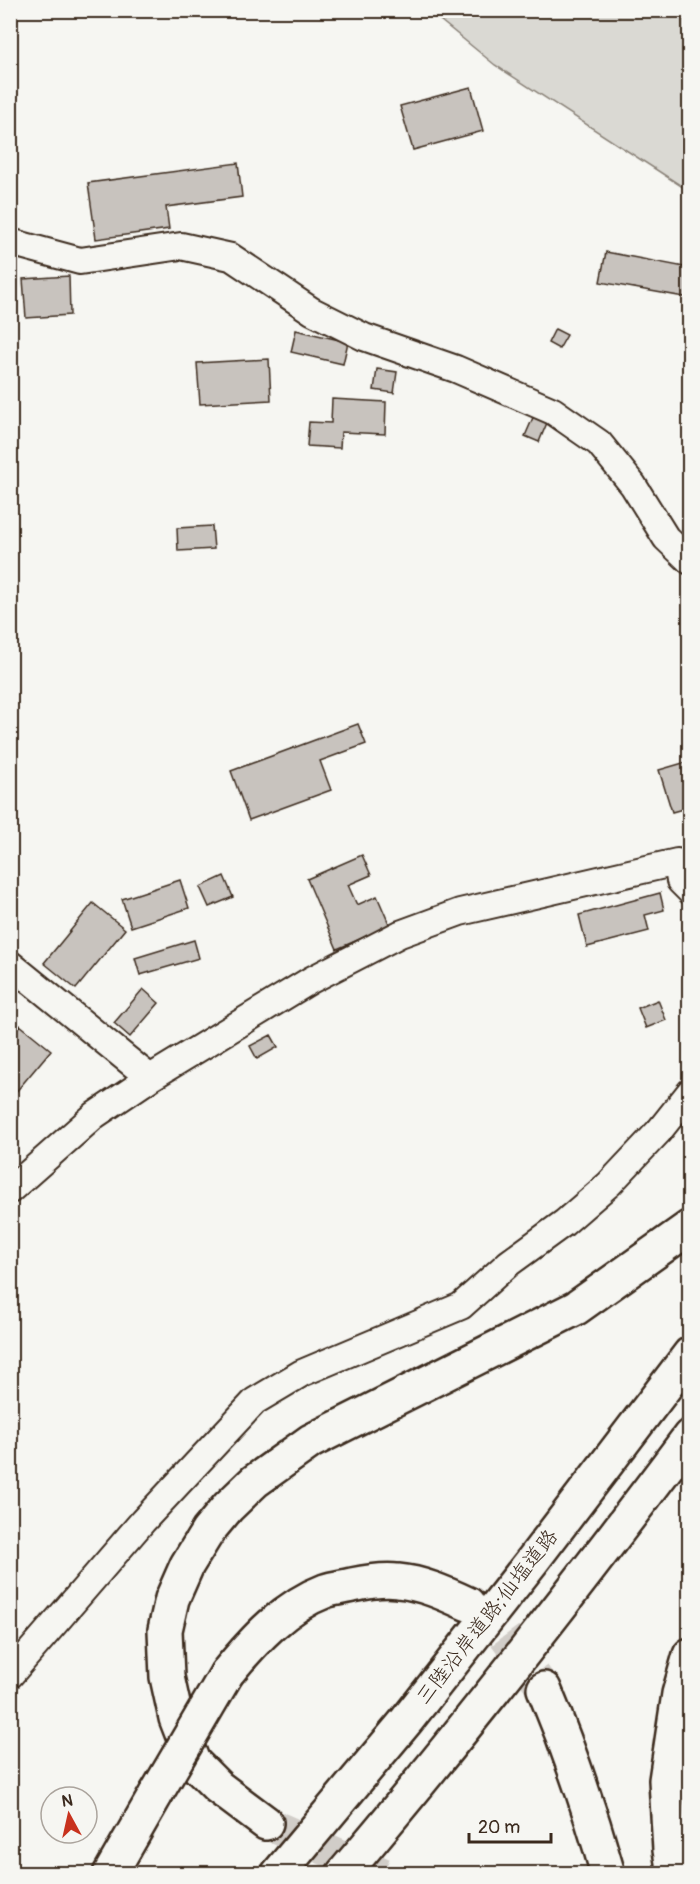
<svg xmlns="http://www.w3.org/2000/svg" width="700" height="1884" font-family="Pangolin,'Klee One',sans-serif">
	<rect width="100%" height="100%" fill="#f6f6f2"/>
	<filter id="ink" filterUnits="userSpaceOnUse"><feTurbulence type="fractalNoise" baseFrequency=".0167" numOctaves="2"/><feDisplacementMap in="SourceGraphic" scale="12" xChannelSelector="R" yChannelSelector="G"/><feConvolveMatrix kernelMatrix="1 2 1 2 8 2 1 2 1" color-interpolation-filters="sRGB"/></filter>
	<g filter="url(#ink)">
		<path fill="#dad9d3" stroke="#8a8278" stroke-width="1.5" d="M429,11h260v180l-194,-126z"/>
		<path fill="#c8c3be" stroke="#3b2a1e" stroke-width="1.5" d="M471,87l12,44 -70,19 -13,-44z
			M238,163l4,34 -76,10 3,22 -73,10 -8,-56z
			M606,252l84,16v30l-90,-16z
			M69,276l1,39 -44,3 -3,-39z
			M555,329l12,6 -8,14 -11,-6z
			M296,330l52,12 -5,22 -52,-12z
			M269,359l2,41 -71,4 -3,-41z
			M377,369l20,3 -3,21 -20,-3z
			M332,399l54,3 -1,32 -44,-2 -1,16 -33,-2 2,-24 22,1z
			M535,413l14,5 -10,24 -14,-6z
			M212,526l2,23 -36,2 -1,-23z
			M358,724l8,20 -46,17 11,29 -82,30 -18,-49z
			M690,761v46l-18,5 -13,-42z
			M362,855l9,20 -23,10 9,20 20,-9 13,30 -53,23 -30,-70z
			M224,876l9,21 -24,10 -9,-20z
			M180,880l9,28 -58,19 -9,-28z
			M660,893l4,17 -19,5 4,16 -62,16 -8,-32z
			M93,903l32,26 -49,60 -32,-26z
			M194,940l5,18 -59,17 -5,-17z
			M143,989l16,14 -29,34 -16,-14z
			M658,1000l8,20 -20,8 -8,-20z
			M20,1025l31,25 -41,49v-62z
			M271,1035l7,12 -21,12 -7,-13z"/>
		<g fill="none" stroke-linecap="round" stroke-linejoin="round">
			<path stroke="#d1cdc8" stroke-width="33" stroke-dasharray="33 16" stroke-linecap="butt" d="M468,1604l30,22 46,63
				M266,1823l117,51"/>
			<g stroke="#3b2a1e" stroke-width="30">
				<path id="minor" d="M10,242l70,19 101,-15 50,11 81,54 52,26 92,32 97,42 46,32 34,42 33,53 24,23
					M10,964l140,114
					M10,1190l85,-75 55,-37 161,-98 89,-46 60,-22 217,-50 3,19 10,10
					M10,1675l133,-154 112,-120 47,-28 159,-67 48,-43 55,-40 45,-39 50,-53 31,-39"/>
			</g>
			<g stroke="#3b2a1e" stroke-width="38">
				<path id="motorway" d="M227,1673c27,-33 58,-67 98,-82 9,-3 19,-4 27,-6 14,-3 32,-6 46,-4 24,2 48,13 70,23
					M544,1689c25,60 46,121 64,185
					M266,1823l-48,-36 -25,-25 -17,-44 -9,-41 -2,-47 7,-31 15,-34 21,-34 20,-24 27,-26 56,-40 265,-133 114,-81
					M110,1874l46,-80
					M278,1874l129,-154 126,-160 157,-206
					M343,1874c121,-142 235,-289 347,-438
					M674,1874l-4,-24 -4,-70 13,-86 11,-39"/>
			</g>
			<use href="#minor" stroke="#f6f6f2" stroke-width="26"/>
			<use href="#motorway" stroke="#f6f6f2" stroke-width="33"/>
			<g stroke="#3b2a1e" stroke-width="38" stroke-linecap="butt">
				<path id="motorway-bridge" d="M156,1794l71,-121"/>
			</g>
			<use href="#motorway-bridge" stroke="#f6f6f2" stroke-width="33"/>
		</g>
	</g>
	<g text-anchor="middle" dominant-baseline="central" stroke-width="4.5" stroke-linejoin="round" paint-order="stroke">
		<g font-size="21" fill="#3b2a1e" stroke="#f6f6f2">
			<text transform="translate(487 1617) rotate(-52)">三陸沿岸道路;仙塩道路</text>
		</g>
	</g>
	<rect width="700" height="1884" fill="none" stroke="#f6f6f2" stroke-width="36"/>
	<rect x="18" y="18" width="664" height="1848" fill="none" stroke="#3b2a1e" stroke-width="2" filter="url(#ink)"/>
	<g transform="translate(69 1815) rotate(352)"><circle r="28" fill="#f6f6f2" stroke="#aba49d" stroke-width="1.5"/>
	<path d="M0-4.5L10 22L0 15L-10 22Z" fill="#c8321e"/>
	<text y="-9" font-size="16" font-weight="bold" text-anchor="middle" fill="#3b2a1e">N</text>
	</g>
	<path d="M469 1833v9h82v-9" fill="none" stroke="#3b2a1e" stroke-width="3"/>
	<text x="478" y="1833" font-size="18" fill="#3b2a1e" stroke="#f6f6f2" stroke-width="4.5" paint-order="stroke">20 m</text>
</svg>
